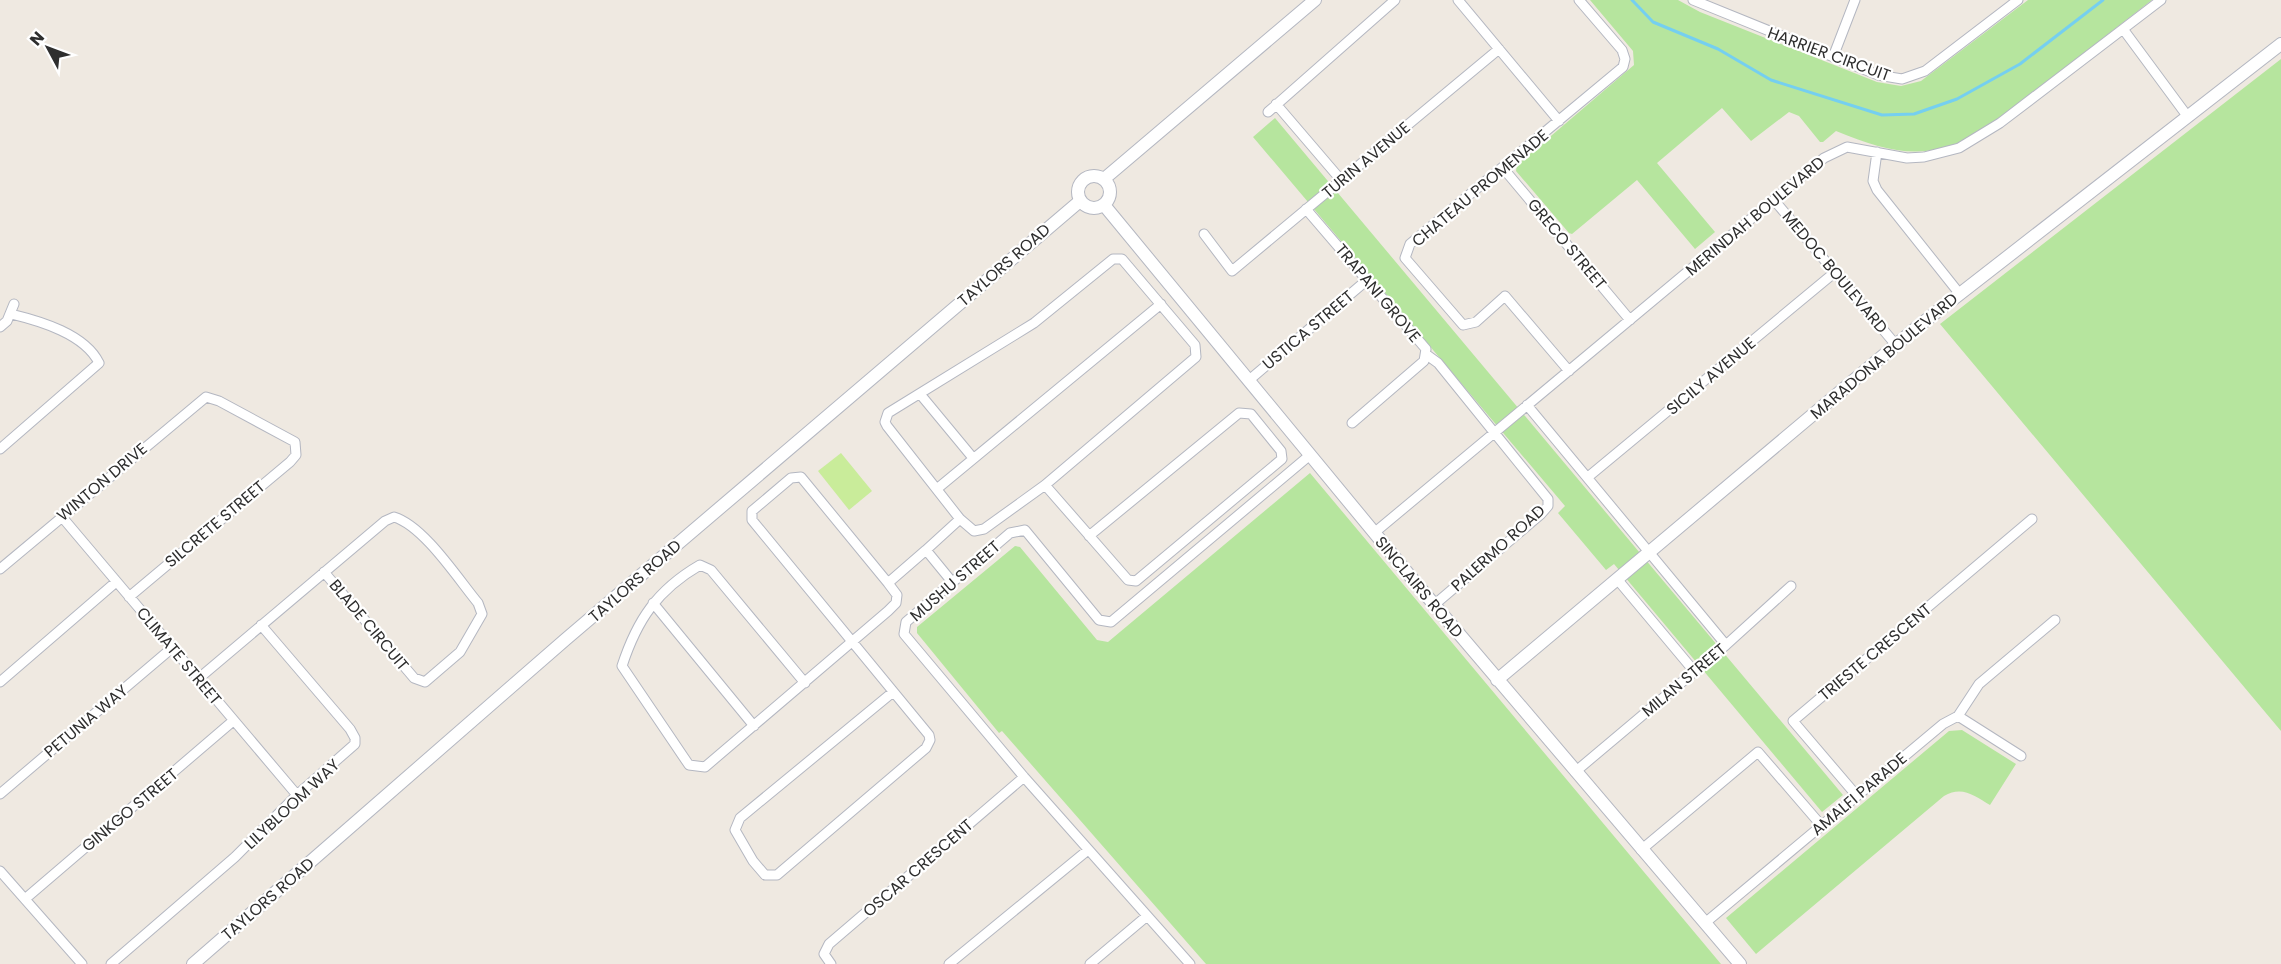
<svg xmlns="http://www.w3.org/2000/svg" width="2281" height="964" font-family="Poppins,sans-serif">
	<rect width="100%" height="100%" fill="#efe9e1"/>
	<path fill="#b6e59e" d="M1590,0h88l22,12 177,70 24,4 20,-5 107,-81h124l-170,132c-56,30 -89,22 -146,-1l-13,11h-3l-21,-26 -10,-4 -38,29 -29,-33 -65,55 58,69 -20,17 -58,-69 -65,54 -3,-1 -53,-62 1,-6 117,-100 -1,-14z
		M2281,59v672l-341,-407z
		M1275,118l568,677 -21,17 -208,-248 -8,6 -48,-57 7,-7 -312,-369z
		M1310,473l411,491h-515l-204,-233 -3,2 -82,-100v-6l98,-81 5,1 77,93 11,2z
		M1962,730l54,34 -26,41c-15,-9 -28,-20 -46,-9l-188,158 -30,-36 223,-187z"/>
	<path fill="#c9ec9a" d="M841,453l31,38 -23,19 -31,-39z"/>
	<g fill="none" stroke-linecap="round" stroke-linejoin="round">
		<path stroke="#75cff0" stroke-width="3" d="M1632,0l21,22 65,27 53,31 111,35 32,-1 43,-15 63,-35 83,-64"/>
		<g stroke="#b4b7c1" stroke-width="11">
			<path id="minor" d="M1458,0l101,121
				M1693,0l185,75 24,4 23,-8 93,-71
				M2123,29l65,88
				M1833,57l22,-57
				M1276,104l65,76
				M1268,112l127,-112
				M1877,152l-4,29 4,9 82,103
				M1503,168l127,152
				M1774,200l122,145
				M1306,209l120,140 -2,12 -72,62
				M1204,234l28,37 267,-222
				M0,327l7,-6 7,-17
				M1427,355l11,8 110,136v7l-7,8 -107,91
				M1569,371l-64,-75 -29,26 -13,3 -58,-67 5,-14 213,-177 2,-8 -3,-9 -43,-50
				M1248,381l119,-101
				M920,394l53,64
				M1527,405l199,240
				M0,449l99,-86c-14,-29 -59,-42 -88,-49
				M1588,477l246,-204
				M1045,485l83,95 8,1 146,-122 -1,-8 -30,-37 -12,-1 -150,123
				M938,488l223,-184
				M62,517l235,278
				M1374,533l450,-375 23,-11 60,11 17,-1 35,-9 41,-25 161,-123
				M926,550l34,-31 -73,-93 -2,-4 3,-9 146,-90 79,-64h9l73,86 1,12 -151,128 -61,44 -10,2 -14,-12
				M0,569l206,-172 13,4 76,41 1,13 -6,7 -161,135
				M1617,579l77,92
				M888,583l-87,-106 -10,1 -39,33v9l177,215 1,5 -4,8 -149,127h-12l-12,-14 -18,-31 5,-12 153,-126
				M653,603l101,123
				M198,679l187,-158 9,-4c30,9 64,62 84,86l4,11 -22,38 -35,30 -11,-4 -90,-106
				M0,682l116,-100
				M805,683l-94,-113 -11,-5c-43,25 -63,55 -78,101l67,99 16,2 183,-156 8,-8 1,-8 -9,-12 38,-33 27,33
				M1958,716l21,-32 76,-64
				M1575,772l151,-127 65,-59
				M0,794l172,-146
				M1857,796l-64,-75 239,-202
				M1641,850l117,-98 63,73
				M0,871l82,93
				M25,899l208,-178
				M1705,923l238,-199 15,-8 63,40
				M111,964l124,-107 62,-62 58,-51v-6l-5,-9 -89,-104
				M831,964l-7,-10 5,-10 195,-167
				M949,964l139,-114
				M1090,964l57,-48
				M1190,964l-166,-187 -120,-143 2,-12 104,-89 15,-3 74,90 12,2 199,-167"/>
		</g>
		<g stroke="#b4b7c1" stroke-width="14">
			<path id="tertiary" d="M1078 192a16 16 0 1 1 32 0a16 16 0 1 1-32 0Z
				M1104,179l211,-179
				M1104,205l311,377 325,382
				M1497,680l419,-352 365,-284
				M193,964l373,-325 514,-438"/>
		</g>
		<use href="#minor" stroke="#fff" stroke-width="9"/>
		<use href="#tertiary" stroke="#fff" stroke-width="12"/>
	</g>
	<g text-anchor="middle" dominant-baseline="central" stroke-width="4.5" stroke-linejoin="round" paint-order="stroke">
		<g font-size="16" fill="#2e2e2e" stroke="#fff">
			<text transform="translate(1829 54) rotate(20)">HARRIER CIRCUIT</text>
			<text transform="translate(1366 160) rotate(-40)">TURIN AVENUE</text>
			<text transform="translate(1480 188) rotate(-40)">CHATEAU PROMENADE</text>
			<text transform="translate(1755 216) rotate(-40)">MERINDAH BOULEVARD</text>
			<text transform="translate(1567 244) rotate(50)">GRECO STREET</text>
			<text transform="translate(1004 265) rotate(-41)">TAYLORS ROAD</text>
			<text transform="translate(1835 272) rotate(50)">MEDOC BOULEVARD</text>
			<text transform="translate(1378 293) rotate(50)">TRAPANI GROVE</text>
			<text transform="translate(1308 330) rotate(-40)">USTICA STREET</text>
			<text transform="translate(1884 356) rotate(-40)">MARADONA BOULEVARD</text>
			<text transform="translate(1711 376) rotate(-40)">SICILY AVENUE</text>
			<text transform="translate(102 482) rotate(-40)">WINTON DRIVE</text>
			<text transform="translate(215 524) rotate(-40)">SILCRETE STREET</text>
			<text transform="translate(1498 548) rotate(-42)">PALERMO ROAD</text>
			<text transform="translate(635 581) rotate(-41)">TAYLORS ROAD</text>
			<text transform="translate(955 581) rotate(-41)">MUSHU STREET</text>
			<text transform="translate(1419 587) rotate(50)">SINCLAIRS ROAD</text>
			<text transform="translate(369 625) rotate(50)">BLADE CIRCUIT</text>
			<text transform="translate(1875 652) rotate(-40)">TRIESTE CRESCENT</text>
			<text transform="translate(179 656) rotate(50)">CLIMATE STREET</text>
			<text transform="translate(1684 680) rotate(-40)">MILAN STREET</text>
			<text transform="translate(86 721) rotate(-40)">PETUNIA WAY</text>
			<text transform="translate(1859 794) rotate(-40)">AMALFI PARADE</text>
			<text transform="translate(292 804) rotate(-43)">LILYBLOOM WAY</text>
			<text transform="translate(130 810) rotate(-40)">GINKGO STREET</text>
			<text transform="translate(918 868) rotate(-41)">OSCAR CRESCENT</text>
			<text transform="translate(268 899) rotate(-41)">TAYLORS ROAD</text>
		</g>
	</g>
	<g transform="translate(48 48) rotate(311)" stroke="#ffffff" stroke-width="4.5" paint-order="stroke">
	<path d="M0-4.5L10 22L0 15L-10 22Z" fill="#2e2e2e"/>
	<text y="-9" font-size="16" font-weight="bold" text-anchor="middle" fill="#2e2e2e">N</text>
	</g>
</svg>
